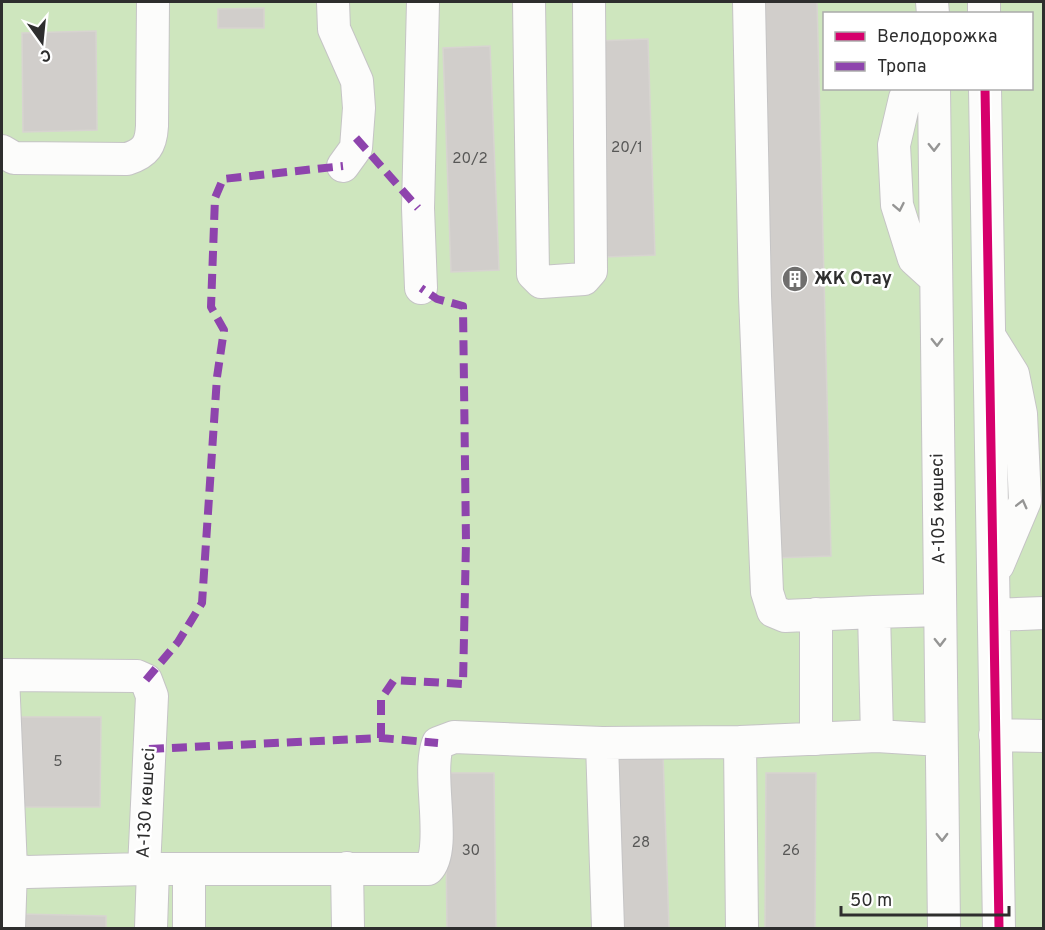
<svg xmlns="http://www.w3.org/2000/svg" width="1045" height="930" font-family="Overpass,sans-serif">
	<rect width="100%" height="100%" fill="#ece8e4"/>
	<path fill="#cee6be" fill-rule="evenodd" d="M2,2h1041v926h-1041zM824,14h208v74h-208z"/>
	<path fill="#d1cecb" stroke="#d7d4d0" stroke-width="1.5" d="M760,2h57l14,554 -58,2z
		M264,8v20h-46v-19z
		M96,31l1,99 -74,2 -1,-99z
		M648,39l7,216 -50,2 -7,-216z
		M490,46l9,224 -48,2 -8,-224z
		M15,717h86l-1,90h-85z
		M663,755l6,173h-50l-6,-171z
		M445,773h49l2,155h-49z
		M766,773h50l-1,155h-50z
		M20,914l86,2v12h-86z"/>
	<g fill="none" stroke-linecap="round" stroke-linejoin="round">
		<g stroke="#c5c4c5" stroke-width="34">
			<path id="minor" d="M333,2l1,27 23,52 2,27 -3,40 -13,18
				M529,2l4,272 8,8 43,-3 7,-8 -2,-269
				M932,2l1,12
				M984,2v12
				M911,88l-6,10 -11,47 3,60 17,54 22,20
				M934,88l10,840
				M985,88l14,840
				M2,151l12,7 113,1c19,-6 24,-14 25,-33l1,-124
				M421,288l-3,-80 5,-206
				M990,337l23,37 8,40 4,87 -27,64
				M874,612l66,-2
				M994,615l50,-2
				M2,675l135,1 9,4 6,16 -8,173h284c20,-20 -2,-94 10,-126l16,-6 148,6
				M3,676l8,193 16,3 117,-3
				M995,735l49,1
				M877,736l64,4
				M816,739v-125
				M347,868l1,60
				M9,928l2,-59
				M151,928l2,-59
				M189,928v-59
				M608,928l-6,-185 138,-1
				M742,928l-2,-186 137,-6 -3,-124 -89,4 -12,-5 -6,-19 -12,-296 -6,-294"/>
		</g>
		<use href="#minor" stroke="#fcfcfb" stroke-width="32"/>
		<path stroke="#8e44ad" stroke-width="8" stroke-dasharray="15 8" stroke-linecap="butt" d="M356,138l62,70
			M146,680l32,-38 24,-39 15,-226 7,-47 -13,-23 4,-109 8,-19 120,-13
			M381,738v-39l13,-19 69,4 3,-142 -3,-236 -26,-7 -16,-11
			M149,749l232,-11 57,5"/>
		<g stroke="#fff" stroke-width="13">
			<path id="cycleway" d="M985,88l14,840"/>
		</g>
		<use href="#cycleway" stroke="#d6006c" stroke-width="9"/>
	</g>
	<defs><path id="oneway-chevron" d="M-2-3.5L2.5 0L-2 3.5" fill="none" stroke-width="1.6" stroke-linecap="round" stroke-linejoin="round" transform="scale(1.5)"/></defs>
	<g stroke="#959594">
		<use href="#oneway-chevron" transform="translate(934 147) rotate(89)"/>
		<use href="#oneway-chevron" transform="translate(899 207) rotate(79)"/>
		<use href="#oneway-chevron" transform="translate(937 342) rotate(89)"/>
		<use href="#oneway-chevron" transform="translate(1022 504) rotate(-76)"/>
		<use href="#oneway-chevron" transform="translate(940 642) rotate(89)"/>
		<use href="#oneway-chevron" transform="translate(942 837) rotate(89)"/>
	</g>
	<defs>
		<g id="building-disc" transform="scale(1.35)"><circle r="9.5" fill="#706f6e" stroke="#fff"/><path d="M-4-6H4V6H1V3H-1V6H-4ZM-2.5-4.3h1.7v1.8h-1.7ZM.8-4.3h1.7v1.8H.8ZM-2.5-1h1.7V.8h-1.7ZM.8-1h1.7V.8H.8Z" fill="#fff"/></g>
	</defs>
	<g fill-rule="evenodd">
		<use href="#building-disc" x="795" y="279"/>
	</g>
	<g text-anchor="middle" dominant-baseline="central" stroke-width="5" stroke-linejoin="round" paint-order="stroke">
		<g font-size="15" fill="#585857">
			<text x="627" y="148">20/1</text>
			<text x="470" y="159">20/2</text>
			<text x="58" y="762">5</text>
			<text x="641" y="843">28</text>
			<text x="471" y="851">30</text>
			<text x="791" y="851">26</text>
		</g>
		<g font-size="18" font-weight="bold" fill="#2e2e2e" stroke="#fff" text-anchor="start">
			<text x="814" y="279">ЖК Отау</text>
		</g>
		<g font-size="18" fill="#2e2e2e" stroke="#fff">
			<text transform="translate(939 509) rotate(-91)">А-105 көшесі</text>
			<text transform="translate(147 803) rotate(-87)">А-130 көшесі</text>
		</g>
	</g>
	<rect width="1045" height="930" fill="none" stroke="#2e2e2e" stroke-width="6"/>
	<rect x="823" y="12" width="210" height="78" fill="#ffffff" stroke="#ababab" stroke-width="1.5"/>
	<rect x="835" y="32" width="30" height="9" fill="#d6006c" stroke="#ababab" stroke-width="1.5"/>
	<text x="877" y="42" font-size="18" fill="#2e2e2e">Велодорожка</text>
	<rect x="835" y="62" width="30" height="9" fill="#8e44ad" stroke="#ababab" stroke-width="1.5"/>
	<text x="877" y="72" font-size="18" fill="#2e2e2e">Тропа</text>
	<g transform="translate(42 42) rotate(165)" stroke="#ffffff" stroke-width="4.5" paint-order="stroke">
	<path d="M0-4.5L10 22L0 15L-10 22Z" fill="#2e2e2e"/>
	<text y="-9" font-size="16" font-weight="bold" text-anchor="middle" fill="#2e2e2e">С</text>
	</g>
	<path d="M841 906v9h168v-9" fill="none" stroke="#2e2e2e" stroke-width="3"/>
	<text x="850" y="906" font-size="18" fill="#2e2e2e" stroke="#ffffff" stroke-width="4.5" paint-order="stroke">50 m</text>
</svg>
